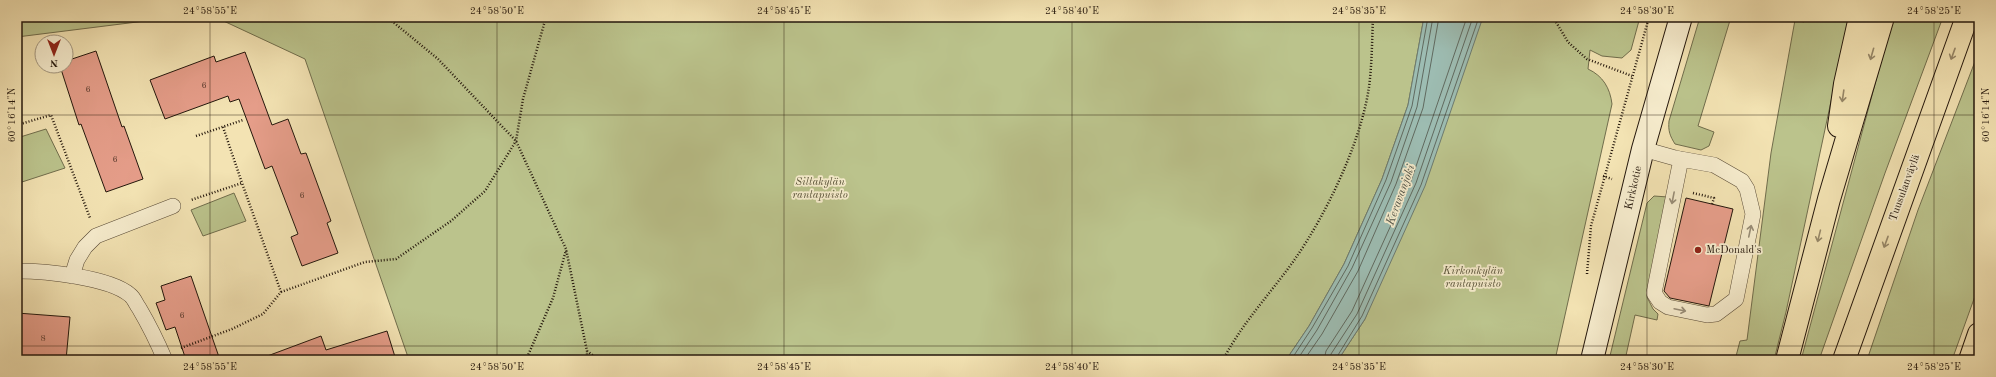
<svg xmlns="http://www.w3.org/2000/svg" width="1996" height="377" font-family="'Old Standard TT',serif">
	<rect width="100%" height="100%" fill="#f3e3b3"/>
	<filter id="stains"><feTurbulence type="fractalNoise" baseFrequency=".005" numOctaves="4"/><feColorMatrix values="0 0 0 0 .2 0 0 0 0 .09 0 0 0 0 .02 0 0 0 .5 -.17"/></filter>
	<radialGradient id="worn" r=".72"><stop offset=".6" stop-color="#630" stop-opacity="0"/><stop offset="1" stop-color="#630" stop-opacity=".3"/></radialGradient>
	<path fill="#bbc38c" stroke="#706d4c" d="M17,17h160l-160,20z
		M215,17h1209l-16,88 -26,74 -38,85 -35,62 -23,34h-877l-104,-301z
		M1483,17h157l-9,33 -9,8 -20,-2 -12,-6 -2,19c15,7 22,19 24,35l-57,256h-217l27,-41z
		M1700,17h31l-33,109 16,6 -5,14 -8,4 -26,-6c-5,-8 -7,-13 -6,-23z
		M1805,17h44l-63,295 -12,48h-39l5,-19 7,-1 24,-187 24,-133 9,2z
		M1893,17h50l-58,156 -66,187h-18z
		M1979,51v234l-27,75h-85l51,-150z
		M46,129l19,39 -43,14 -5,-12v-32z
		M234,193l12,28 -43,15 -12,-26z
		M1654,196l14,1 1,7 -22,93 6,12 5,5 -1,6 -22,-5 -10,45h-16l38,-157z"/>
	<path fill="#9dbdb3" stroke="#6d7b70" d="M1424,17h59l-58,169 -60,133 -27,41h-52l23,-34 35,-62 38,-85 26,-74z"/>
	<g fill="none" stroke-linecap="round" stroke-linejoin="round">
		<path stroke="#606a60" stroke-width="1" d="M1291,360l21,-32 36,-62 38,-86 26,-74 16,-89
			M1297,360l20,-30 35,-62 39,-86 26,-75 16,-90
			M1304,360l18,-26 36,-63 38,-87 27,-76 16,-91
			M1324,360l2,-9 26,-40 59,-130 56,-164
			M1330,360l1,-6 26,-40 59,-131 57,-166
			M1335,360l27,-44 59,-131 58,-168"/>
	</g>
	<path fill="#e59d89" stroke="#24170c" d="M96,51l26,76 2,-1 19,53 -37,13 -25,-68 -2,1 -19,-59h6v-5z
		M245,52l27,73 16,-6 13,35 5,-1 25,68 -4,2 11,30 -36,13 -11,-29 7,-3 -26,-68 -7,3 -26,-70 -9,3 -2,-6 -63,23 -15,-39 64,-24 2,6z
		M1686,198l47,11 -24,97 -39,-8 -6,-7z
		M191,276l29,84h-34l-11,-33 -9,3 -10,-27 9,-3 -4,-14z
		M17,313l53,4 -4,43 -49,-1z
		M387,331l9,29h-133l-1,-2 59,-22 5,14z"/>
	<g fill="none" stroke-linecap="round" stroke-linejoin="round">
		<g stroke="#584a36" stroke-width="16">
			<path id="lane" d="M1643,149l32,9 39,7 28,16 5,8 6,25 -17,85 -20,15 -9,1 -39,-8 -8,-5 -6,-9 27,-134
				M17,271c28,0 92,6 113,24 4,3 6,9 9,13 10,17 18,33 26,52
				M72,276l5,-16 8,-13 11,-11 77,-30"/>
		</g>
		<g stroke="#24170c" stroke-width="24">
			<path id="secondary" d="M1592,360l51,-211 38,-132"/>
		</g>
		<g stroke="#24170c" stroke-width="24">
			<path id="highway" d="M1839,126l6,-42 15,-67
				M1787,360l42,-161 54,-182
				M1844,360l123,-343
				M1970,360l9,-26"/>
		</g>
		<path stroke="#24170c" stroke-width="2.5" stroke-dasharray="1 2" stroke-linecap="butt" d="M387,17l51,42 78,82 50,108 21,102v9
			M1553,17l15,25 19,17 45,17
			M17,125l34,-10 39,103
			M223,127l19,56
			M196,136l47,-16
			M1603,176l9,3
			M1693,193l21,5 -2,6
			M1587,274l4,-48 58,-209
			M281,292l84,-30 31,-3 55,-38 34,-30 31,-50 7,-42 23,-82
			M181,348l51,-19 31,-15 18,-22 -39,-109 -51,17
			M587,351l12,9
			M135,360l7,-1
			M526,360l27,-62 13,-48
			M1223,360c19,-37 48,-67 72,-101 32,-46 66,-117 74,-172 3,-23 3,-47 4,-70"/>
		<use href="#lane" stroke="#f7edce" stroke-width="15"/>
		<use href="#secondary" stroke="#f7edce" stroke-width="22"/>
		<use href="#highway" stroke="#f3e3b3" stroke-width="22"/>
	</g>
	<defs><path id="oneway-shaft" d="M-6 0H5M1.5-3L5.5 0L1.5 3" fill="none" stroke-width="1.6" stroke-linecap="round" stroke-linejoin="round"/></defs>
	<g stroke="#968768">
		<use href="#oneway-shaft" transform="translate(1872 54) rotate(106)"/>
		<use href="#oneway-shaft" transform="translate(1953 54) rotate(110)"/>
		<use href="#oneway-shaft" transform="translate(1843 96) rotate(98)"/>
		<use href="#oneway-shaft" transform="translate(1819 236) rotate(104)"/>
		<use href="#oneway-shaft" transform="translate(1886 242) rotate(110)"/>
	</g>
	<g stroke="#988d77">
		<use href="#oneway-shaft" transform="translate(1673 198) rotate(101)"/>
		<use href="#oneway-shaft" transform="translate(1750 231) rotate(-78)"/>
		<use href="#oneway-shaft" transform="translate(1680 310) rotate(12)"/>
	</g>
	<path fill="none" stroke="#24170c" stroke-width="1" stroke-opacity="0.45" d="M210,17v343M497,17v343M784,17v343M1072,17v343M1359,17v343M1647,17v343M1934,17v343M17,115h1962M17,346h1962"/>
	<circle fill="#8f2418" stroke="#f7edce" stroke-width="1.5" cx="1698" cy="250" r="4"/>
	<g text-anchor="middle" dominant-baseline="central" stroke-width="3.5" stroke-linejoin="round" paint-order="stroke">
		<g font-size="9" fill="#54382b">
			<text x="204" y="85">6</text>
			<text x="88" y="89">6</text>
			<text x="115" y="159">6</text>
			<text x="302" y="195">6</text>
			<text x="182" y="315">6</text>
			<text x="43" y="338">8</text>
		</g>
		<g font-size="11" font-style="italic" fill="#595339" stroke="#f7edce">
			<text x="820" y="182">Siltakylän<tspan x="820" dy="13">rantapuisto</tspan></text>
			<text x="1473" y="271">Kirkonkylän<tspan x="1473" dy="13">rantapuisto</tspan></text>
		</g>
		<g font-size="11" fill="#24170c" stroke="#f7edce">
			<text transform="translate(1634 188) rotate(-77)">Kirkkotie</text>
			<text transform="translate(1905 188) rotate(-70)">Tuusulanväylä</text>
		</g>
		<g font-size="11" fill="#24170c" stroke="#f7edce" text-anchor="start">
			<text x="1706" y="250">McDonald's</text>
		</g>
		<g font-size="12" font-style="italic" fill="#4e5146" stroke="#f7edce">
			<text transform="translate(1401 195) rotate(-70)">Keravanjoki</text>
		</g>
	</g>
	<rect width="1996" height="377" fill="none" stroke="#f3e3b3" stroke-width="44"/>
	<g transform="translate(54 54) rotate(180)"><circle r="19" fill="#f7edce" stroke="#a39780"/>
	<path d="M0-3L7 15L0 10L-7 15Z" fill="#8f2418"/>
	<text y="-6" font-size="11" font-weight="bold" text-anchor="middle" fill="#24170c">N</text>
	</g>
	<rect x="22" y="22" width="1952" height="333" fill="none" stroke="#24170c" stroke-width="1.5"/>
	<g font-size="10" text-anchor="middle" fill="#24170c">
		<text x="210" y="14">24°58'55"E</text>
		<text x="497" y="14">24°58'50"E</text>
		<text x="784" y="14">24°58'45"E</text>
		<text x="1072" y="14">24°58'40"E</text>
		<text x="1359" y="14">24°58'35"E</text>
		<text x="1647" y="14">24°58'30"E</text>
		<text x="1934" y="14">24°58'25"E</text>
		<text transform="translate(1985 115) rotate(-90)" y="4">60°16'14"N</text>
		<text transform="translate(11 115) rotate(-90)" y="4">60°16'14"N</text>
		<text x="210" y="370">24°58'55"E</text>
		<text x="497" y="370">24°58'50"E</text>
		<text x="784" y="370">24°58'45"E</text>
		<text x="1072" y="370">24°58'40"E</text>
		<text x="1359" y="370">24°58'35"E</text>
		<text x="1647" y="370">24°58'30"E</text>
		<text x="1934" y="370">24°58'25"E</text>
	</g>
	<rect width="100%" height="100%" filter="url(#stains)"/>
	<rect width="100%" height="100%" fill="url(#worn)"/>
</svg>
